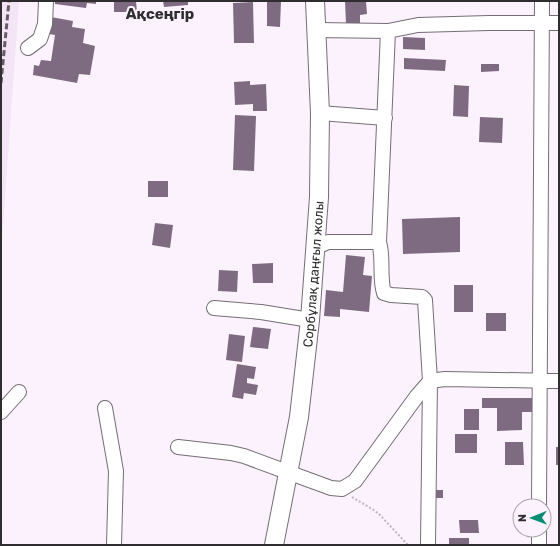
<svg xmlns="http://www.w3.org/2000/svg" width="560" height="546" font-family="Rubik,sans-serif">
	<rect width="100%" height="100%" fill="#fcf2fd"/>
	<path fill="#f4e5f6" d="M1,1h18l-18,254z"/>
	<path fill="#7f6b81" d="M55,1h41v3l-9,-1 -1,5 -31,-4z
		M114,1h22l1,11h-23z
		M163,1h25v4l-24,2z
		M267,1h14l-1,26 -13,-1z
		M345,1h21l1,13 -7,1v9h-14z
		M253,2l1,41h-20l-1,-40z
		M51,17l22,4 -1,6 13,2 -2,14 12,3 -5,29 -11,-1 -2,9 -44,-8 1,-10 5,1 2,-6 10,1 4,-26 -6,-1z
		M403,37l22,1v12l-22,-1z
		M404,58l42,2 -1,11 -41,-2z
		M481,64h18v7l-18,1z
		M250,81v4l16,-1 1,27h-14v-7l-18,1 -1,-23z
		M454,85l15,1 -1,31 -15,-1z
		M235,115l21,1 -2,55 -21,-1z
		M480,117l23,1 -1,25 -23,-1z
		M148,181h20v16h-20z
		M460,217v35l-57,2 -1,-35z
		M155,223l18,2 -3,23 -18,-3z
		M346,255l19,2 -2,18 9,1 -3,36 -29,-3v8l-16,-1 2,-26 17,2z
		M273,263v20h-20l-1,-19z
		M219,270l19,1 -1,21 -19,-1z
		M454,285h19v27h-19z
		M486,313h20v18h-20z
		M253,327l18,2 -3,20 -18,-2z
		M229,334l16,2 -3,26 -16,-2z
		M237,364l19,3 -2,12 -7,-1v5l11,2 -2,10 -12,-2 -1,6 -11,-2z
		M482,398h50v14h-10v18l-25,1v-23h-15z
		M464,409h15v21h-15z
		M455,434h22v19h-22z
		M505,442h18l1,23h-19z
		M556,447h3v18h-3z
		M431,490h12v8h-12z
		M459,520h19l1,13h-19z
		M449,538h20v7h-20z"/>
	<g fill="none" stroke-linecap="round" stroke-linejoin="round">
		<g stroke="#756d76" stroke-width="16">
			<path id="minor" d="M316,30l72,1 30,-6 71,-2h70
				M28,48l12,-9 5,-15 1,-23
				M320,113l65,5
				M379,242c5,17 0,35 5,51l7,2 31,2 3,3 5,81 -2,164
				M315,248l13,-6h51l9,-211
				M214,308l47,4 49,8
				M105,408l11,63 -2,74
				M1,412l18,-20
				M178,447l53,6 13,3 87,32 11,1 13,-8 62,-85 13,-15 15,-2 114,2
				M539,506l3,-505
				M539,545v-15"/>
		</g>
		<g stroke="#756d76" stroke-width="20">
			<g id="major">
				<path id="s1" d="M274,545l25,-128 11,-97 9,-123 1,-84 -5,-112"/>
			</g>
		</g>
		<path stroke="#bcb5bd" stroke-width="2" stroke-dasharray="2 2" stroke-linecap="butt" d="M352,497l20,12 7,5 29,31"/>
		<use href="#minor" stroke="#fff" stroke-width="14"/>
		<use href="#major" stroke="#fff" stroke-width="18"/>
		<path stroke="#625d63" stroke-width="3" stroke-dasharray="6 3" stroke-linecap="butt" d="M1,83l8,-82"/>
	</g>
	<g text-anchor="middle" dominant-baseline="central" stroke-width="4" stroke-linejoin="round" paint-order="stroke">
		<g font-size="13" fill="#302d31" stroke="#fcf2fd">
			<text stroke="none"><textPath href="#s1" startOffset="274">Сорбұлақ даңғыл жолы</textPath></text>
		</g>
		<g font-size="15" font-weight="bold" fill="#302d31" stroke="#fcf2fd">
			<text x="160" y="14">Ақсеңгір</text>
		</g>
	</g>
	<rect width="560" height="546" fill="none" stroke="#302d31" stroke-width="4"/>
	<g transform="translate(532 518) rotate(269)"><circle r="19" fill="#fcf2fd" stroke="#aaa3ab"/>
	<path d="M0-3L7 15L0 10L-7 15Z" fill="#098d73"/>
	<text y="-6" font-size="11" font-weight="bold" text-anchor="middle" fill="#302d31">N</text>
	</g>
</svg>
